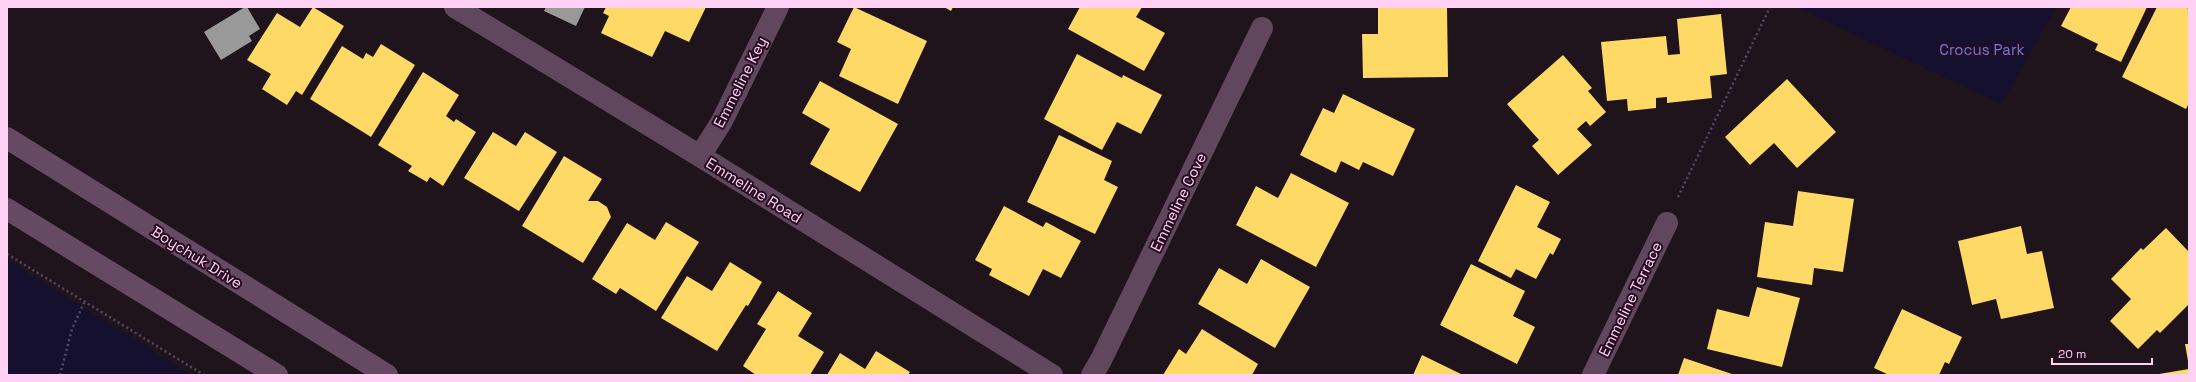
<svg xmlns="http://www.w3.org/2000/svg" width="2196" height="382" font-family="'Space Grotesk',sans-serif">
	<rect width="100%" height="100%" fill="#1f131c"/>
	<path fill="#14102d" d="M1797,7h259l-55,97z
		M7,260l184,115h-184z"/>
	<path fill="#ffd966" d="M313,7l31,19 -42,69 -6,-4 -9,14 -25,-16 9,-15 -24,-14 30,-47 23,14z
		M606,7h100l-17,35 -24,-11 -13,26 -51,-24 8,-17 -6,-3z
		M854,7l73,34 -29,63 -59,-28 12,-27 -14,-7z
		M944,7h9l-2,4z
		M1080,7h62l-6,10 29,16 -21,38 -76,-42z
		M1378,7h69l1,70 -85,1 -1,-44h16z
		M2071,7h76l-26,55 -26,-12 3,-6 -37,-18z
		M2157,7h28l4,2v94l-3,6 -64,-32z
		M1721,14l6,60 -17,2 2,22 -45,5v-6l-11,1v10l-28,3 -1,-12 -20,2 -6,-59 65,-6 2,19 12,-1 -3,-35z
		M381,44l34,21 -44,72 -61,-38 32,-53 21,13 3,-6 7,4z
		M1077,54l45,24 1,-3 39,20 -21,39 -24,-12 -15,28 -58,-31z
		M1563,55l29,33 -4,3 18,21 -16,14 -4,-5 -9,8 15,16 -34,30 -26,-29 7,-6 -32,-36z
		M423,72l36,23 -13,21 8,6 2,-3 20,13 -33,54 -13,-9 -3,5 -19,-11 4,-5 -34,-21z
		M1787,79l49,53 -39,36 -23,-25 -24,22 -25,-28z
		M820,81l78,43 -38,68 -50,-28 20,-35 -28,-16z
		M1343,94l72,35 -22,47 -30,-14 -4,8 -18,-9 -5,12 -36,-18 23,-47 11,5z
		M493,132l23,14 9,-14 32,20 -38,59 -55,-33z
		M1059,135l53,26 -8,19 14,7 -23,47 -68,-32z
		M564,156l38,23 -14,22h10l9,6 4,10 -28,46 -61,-37z
		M1291,173l58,30 -33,64 -80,-42 20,-39 22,12z
		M1516,185l34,17 -13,25 24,12 -8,16 -3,-2 -14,26 -20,-10 -5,9 -33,-17z
		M1798,191l56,8 -11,73 -29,-4 -2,17 -55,-8 8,-55 28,4z
		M1004,206l39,21 3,-5 35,19 -20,37 -18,-9 -14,27 -40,-21 3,-6 -17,-9z
		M666,222l33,20 -43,69 -36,-23 -4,6 -24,-15 35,-56 28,17z
		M2021,226l6,28 15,-3 12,57 -53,11 -5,-20 -24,6 -14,-64z
		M2166,228l23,24v52l-29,29 -3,-3 -19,19 -28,-28 21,-22 -20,-20 30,-31 2,2z
		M1261,259l49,28 -35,61 -77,-44 21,-36 28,16z
		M730,262l32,20 -14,24 -2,-1 -29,46 -56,-33 26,-42 25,15z
		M1471,264l54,27 -12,25 22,11 -18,37 -77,-39z
		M1757,287l43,11 -18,69 -75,-18 10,-40 32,8z
		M778,291l34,22 -14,23 26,16 -14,23h-54l-13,-9 23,-37 -9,-5z
		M1902,309l60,28 -13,27 -4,-2 -6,13h-50l-15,-7z
		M1202,329l56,35 -6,11h-89l16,-26 7,5z
		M2185,344h4v17h-1z
		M876,351l34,21 -2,3h-81l13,-22 25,16z
		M1422,355l41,20h-50z
		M1684,358l51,17h-57z
		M2189,369v6h-30v-1z"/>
	<path fill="#999" d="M245,7h2l13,22 -11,7 3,5 -31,19 -17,-28z
		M546,7h39l-9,19 -32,-15z"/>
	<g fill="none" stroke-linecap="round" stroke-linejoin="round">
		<path stroke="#594868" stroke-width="2.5" stroke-dasharray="2 3" stroke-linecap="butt" d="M1678,197l92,-190
			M7,254l197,121
			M60,375l12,-46 12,-26"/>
		<path stroke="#61475d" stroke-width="22" d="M455,7l245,149 352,219
			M700,156l22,-35 56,-114
			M1092,375l9,-15 161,-332
			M1593,375l74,-152"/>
		<path stroke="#664a63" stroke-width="22" d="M7,138l380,237
			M7,209l270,166"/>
	</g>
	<g text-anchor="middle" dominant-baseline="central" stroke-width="4" stroke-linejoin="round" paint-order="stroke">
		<g font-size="15" fill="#687be8" stroke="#250d1f">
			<text x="1982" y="49">Crocus Park</text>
		</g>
		<g font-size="15" fill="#ffd2f5" stroke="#250d1f">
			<text transform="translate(740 82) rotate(-63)">Emmeline Key</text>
			<text transform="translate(754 190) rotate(32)">Emmeline Road</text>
			<text transform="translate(1178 202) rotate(-64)">Emmeline Cove</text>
			<text transform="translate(197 257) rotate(32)">Boychuk Drive</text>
			<text transform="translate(1630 299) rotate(-64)">Emmeline Terrace</text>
		</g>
	</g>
	<rect width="2196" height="382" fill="none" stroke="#ffd2f5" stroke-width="16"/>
	<path d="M2052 358v6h100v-6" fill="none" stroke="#ffd2f5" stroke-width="2"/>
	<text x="2058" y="358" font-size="12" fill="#ffd2f5" stroke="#250d1f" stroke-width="3" paint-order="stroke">20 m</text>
</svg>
